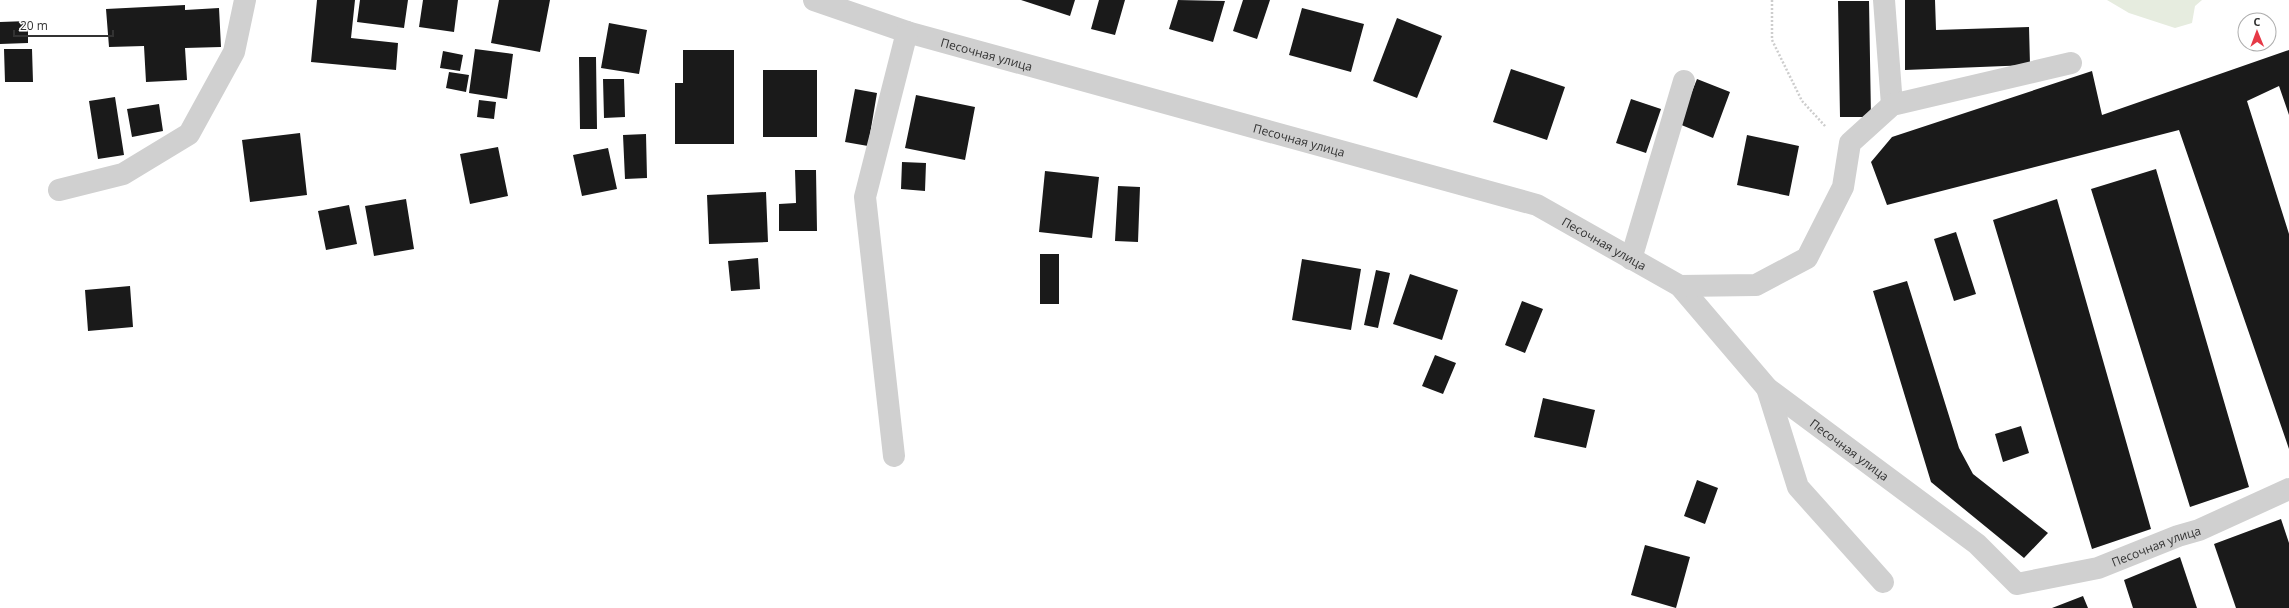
<svg xmlns="http://www.w3.org/2000/svg" width="2289" height="608" font-family="'Open Sans',sans-serif">
	<rect width="100%" height="100%" fill="#fff"/>
	<path fill="#e6ecdf" d="M2107,0h95l-7,6 -3,17 -17,5 -46,-15z"/>
	<path fill="#1a1a1a" d="M317,0h38l-4,38 47,5 -2,27 -85,-8z
		M360,0h48l-4,28 -47,-6z
		M423,0h35l-4,32 -35,-5z
		M499,0h51l-10,52 -49,-9z
		M1021,0h54l-5,16z
		M1099,0h26l-10,35 -24,-6z
		M1178,0l47,1 -12,41 -44,-13z
		M1243,0h27l-13,39 -24,-8z
		M1905,0h30l1,30 93,-3 1,38 -125,5z
		M1838,1h31l2,116h-31z
		M185,5v5l34,-2 2,39 -36,1 2,32 -41,2 -2,-36 -35,1 -3,-38z
		M1302,8l62,16 -13,48 -62,-17z
		M1397,18l45,18 -25,62 -44,-17z
		M28,21v22l-28,1v-22z
		M609,23l38,7 -8,44 -38,-6z
		M4,49h28l1,33h-28z
		M475,49l38,5 -6,45 -38,-6z
		M683,50h51v94h-59v-61h8z
		M2289,50v65l-10,-29 -32,15 42,133v215l-110,-319 -292,75 -16,-43 21,-25 200,-66 10,44z
		M443,51l20,4 -3,16 -20,-3z
		M579,57h17l1,72h-17z
		M1511,69l54,18 -18,53 -54,-18z
		M763,70h54v67h-54z
		M449,72l20,3 -3,17 -20,-4z
		M603,79h21l1,38 -21,1z
		M1697,79l33,13 -17,46 -34,-14z
		M855,89l22,4 -9,53 -23,-4z
		M916,95l59,12 -10,53 -60,-12z
		M115,97l9,58 -26,4 -9,-58z
		M1631,99l30,10 -15,44 -30,-10z
		M479,100l17,2 -2,17 -17,-2z
		M159,104l4,27 -31,6 -5,-28z
		M300,133l7,62 -57,7 -8,-62z
		M646,134l1,44 -22,1 -2,-44z
		M1747,135l52,11 -10,50 -52,-11z
		M498,147l10,49 -38,8 -10,-50z
		M608,148l9,41 -35,7 -9,-41z
		M902,162l24,1 -1,28 -24,-2z
		M2156,169l93,318 -59,20 -99,-318z
		M795,170h21l1,61h-38v-27l17,-1z
		M1045,171l54,6 -7,61 -53,-6z
		M1118,186l22,1 -2,55 -23,-1z
		M766,192l2,50 -59,2 -2,-49z
		M406,199l8,50 -40,7 -9,-50z
		M2057,199l94,330 -59,20 -99,-329z
		M349,205l8,39 -31,6 -8,-39z
		M1956,232l20,62 -22,7 -20,-62z
		M1040,254h19v50h-19z
		M758,258l2,31 -29,2 -3,-30z
		M1302,259l59,10 -10,61 -59,-10z
		M1376,270l14,3 -12,55 -14,-3z
		M1410,274l48,16 -16,50 -49,-16z
		M1907,281l52,167 14,26 75,59 -24,25 -93,-76 -58,-191z
		M130,286l3,41 -45,4 -3,-41z
		M1522,301l21,8 -18,44 -20,-8z
		M1435,355l21,8 -13,31 -21,-8z
		M1543,398l52,12 -9,38 -52,-11z
		M2021,426l8,27 -26,9 -8,-28z
		M1697,480l21,8 -13,36 -21,-8z
		M2281,519l8,24v65h-53l-22,-64z
		M1645,545l45,12 -14,51 -45,-13z
		M2180,557l17,51h-64l-9,-28z
		M2083,596l5,12h-36z"/>
	<g fill="none" stroke-linecap="round" stroke-linejoin="round">
		<path stroke="#cdcdcd" stroke-width="2.5" stroke-dasharray="2 2" stroke-linecap="butt" d="M1772,0v40l30,61 24,26"/>
		<g stroke="#d0d0d0" stroke-width="22">
			<path id="s1" d="M814,0l93,32 630,173 143,81 87,102 210,156 40,40 81,-16 80,-32 21,-6 90,-41"/>
			<path d="M1884,0l8,105"/>
			<path d="M59,190l64,-16 66,-40 45,-82 11,-52"/>
			<path d="M1631,259l53,-178"/>
			<path d="M1680,286l76,-1 51,-27 36,-71 7,-44 42,-38 179,-42"/>
			<path d="M1767,388l31,99 85,95"/>
			<path d="M894,456l-29,-259 42,-165"/>
		</g>
	</g>
	<g text-anchor="middle" dominant-baseline="central" stroke-width="4" stroke-linejoin="round" paint-order="stroke">
		<g font-size="12" fill="#333" stroke="#fff">
			<text stroke="none"><textPath href="#s1" startOffset="181">Песочная улица</textPath></text>
			<text stroke="none"><textPath href="#s1" startOffset="505">Песочная улица</textPath></text>
			<text stroke="none"><textPath href="#s1" startOffset="829">Песочная улица</textPath></text>
			<text stroke="none"><textPath href="#s1" startOffset="1153">Песочная улица</textPath></text>
			<text stroke="none"><textPath href="#s1" startOffset="1513">Песочная улица</textPath></text>
		</g>
	</g>
	<g transform="translate(2257 32) rotate(359)"><circle r="19" fill="#ffffff" stroke="#adadad"/>
	<path d="M0-3L7 15L0 10L-7 15Z" fill="#e63946"/>
	<text y="-6" font-size="11" font-weight="bold" text-anchor="middle" fill="#333333">С</text>
	</g>
	<path d="M14 30v6h99v-6" fill="none" stroke="#333333" stroke-width="2"/>
	<text x="20" y="30" font-size="12" fill="#333333" stroke="#ffffff" stroke-width="3" paint-order="stroke">20 m</text>
</svg>
